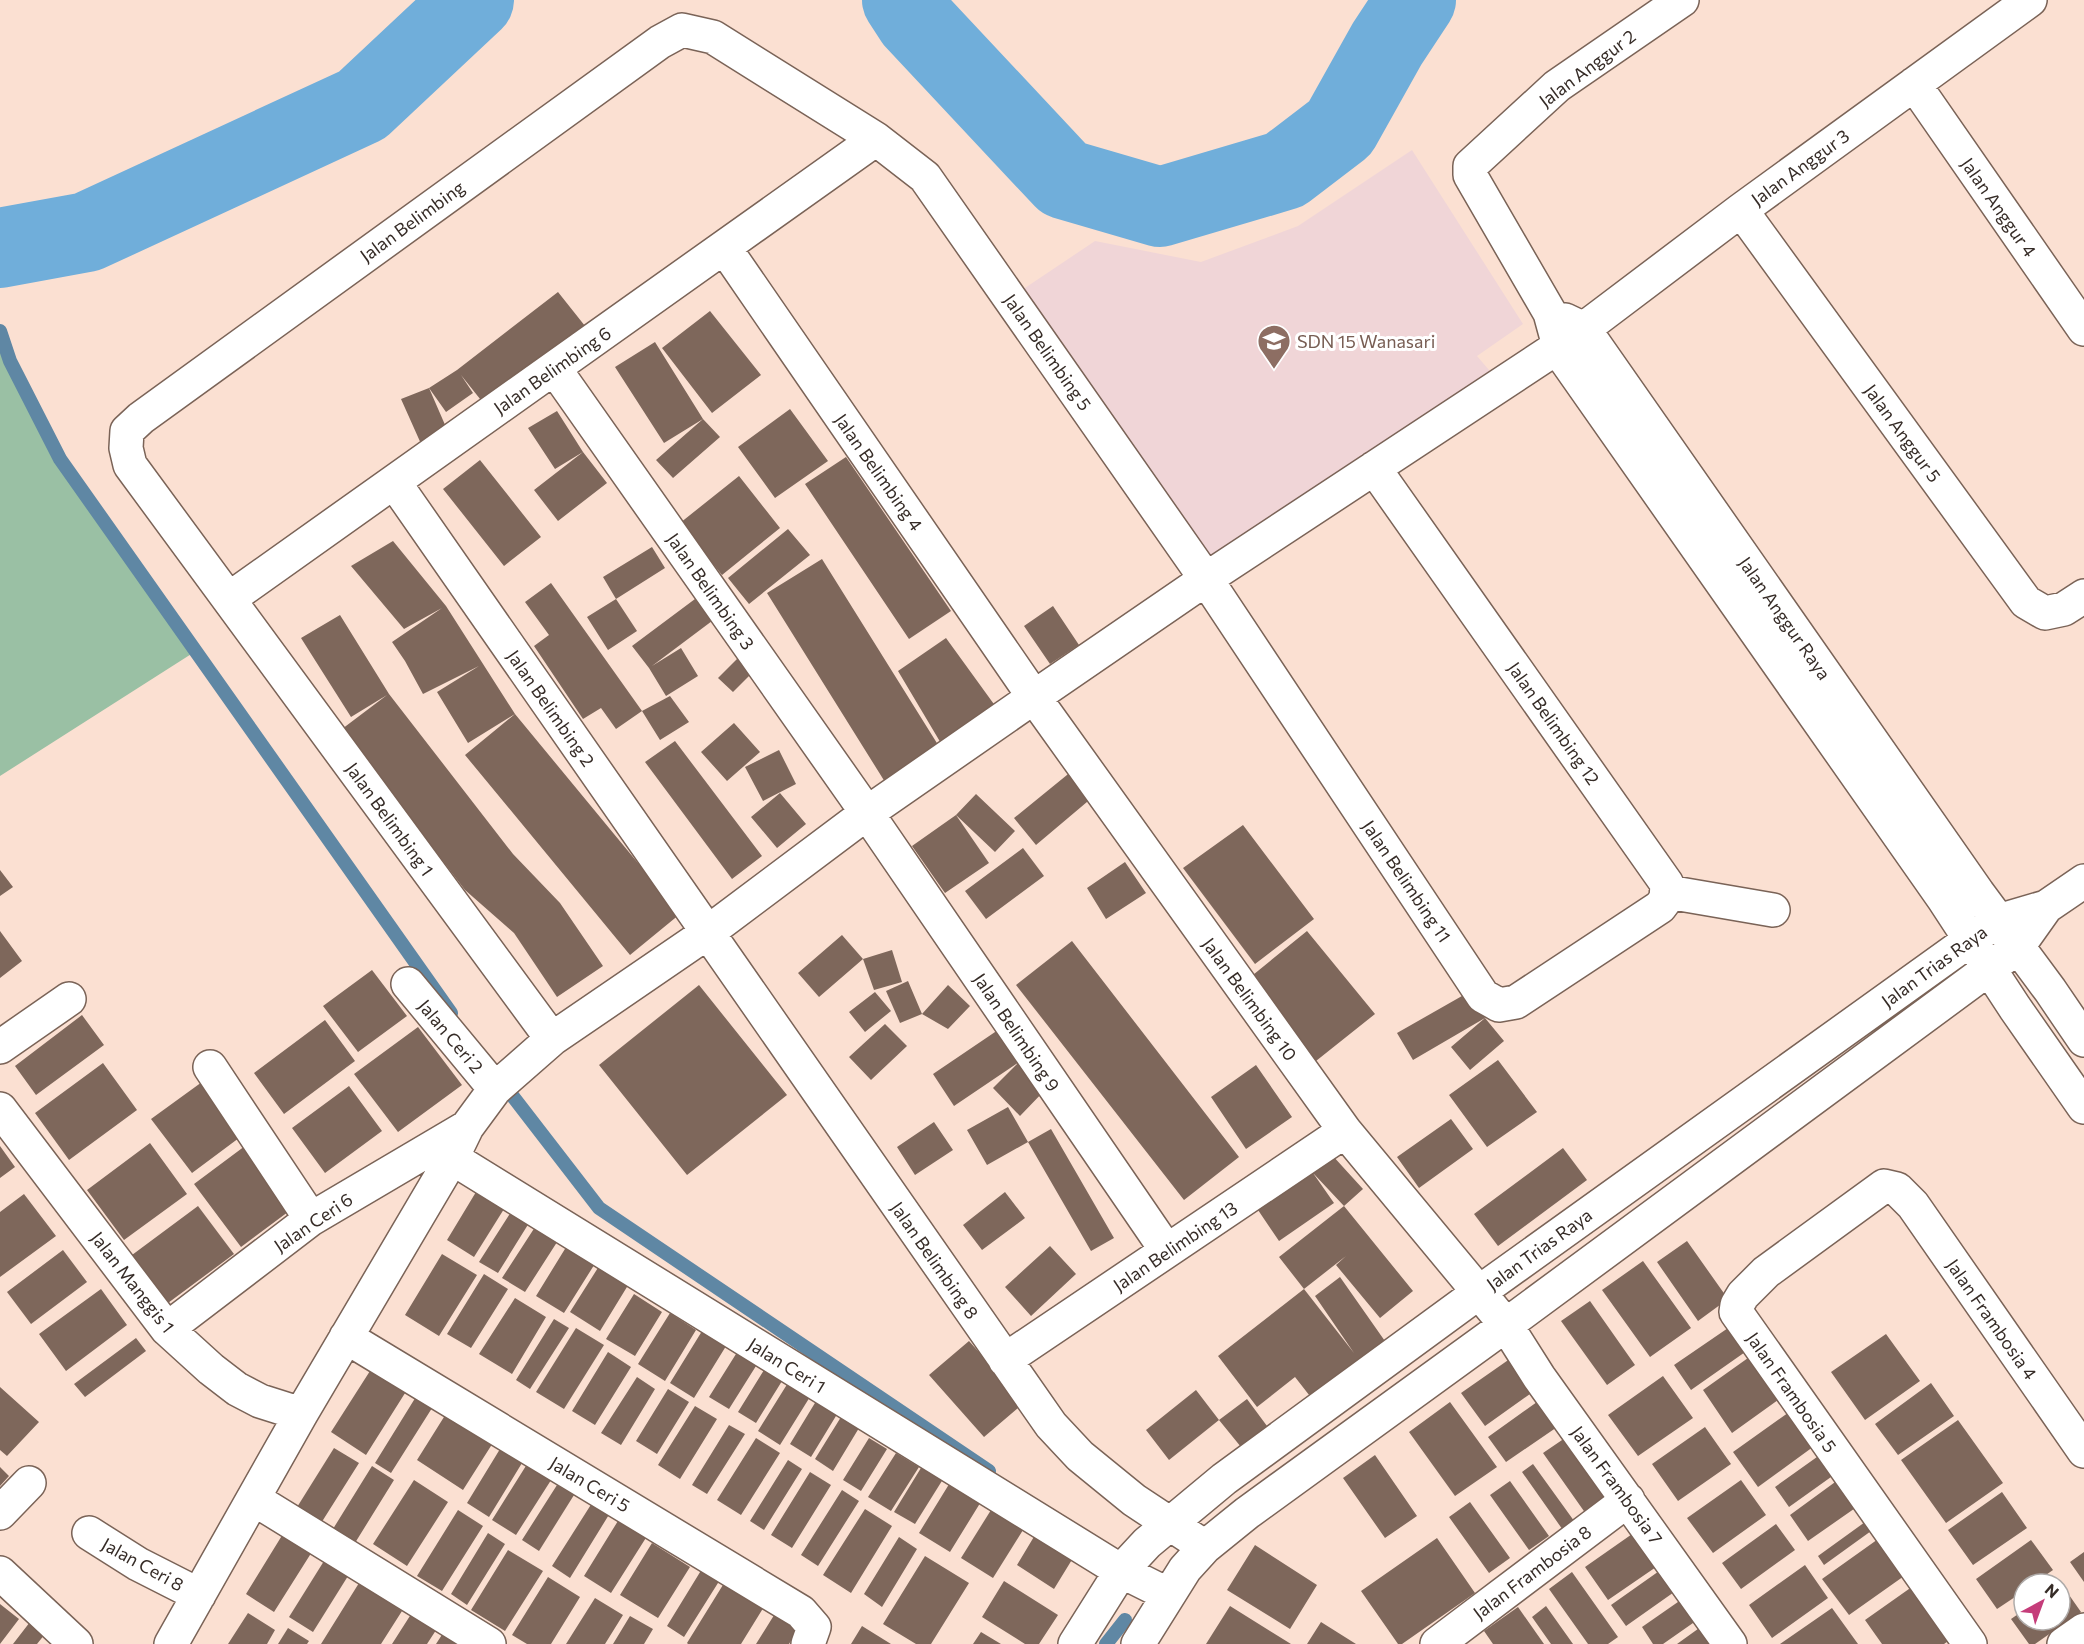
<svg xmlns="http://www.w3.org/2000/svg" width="2084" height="1644" font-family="Commissioner,sans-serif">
	<rect width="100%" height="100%" fill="#fbe0d2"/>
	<path fill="#f0d5d7" d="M1412,150l111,174 -46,32 24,28 -295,195 -196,-281 85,-57 106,21 97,-36z"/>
	<path fill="#9ac0a4" d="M0,331c41,119 124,218 196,320l-196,125z"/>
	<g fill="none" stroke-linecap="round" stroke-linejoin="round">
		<path stroke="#5f87a4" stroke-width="14" d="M0,331l10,30 50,98 391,554
			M511,1094l88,114 390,263
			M1106,1644l19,-24"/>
		<path stroke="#70aeda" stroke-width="80" d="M902,0l13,20 149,159 96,28 125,-37 55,-42 47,-84 29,-44
			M0,248l87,-16 275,-127 112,-105"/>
	</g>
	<path fill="#7e675b" d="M558,292l31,39 -101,78 -27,-34 12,18 -27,19 -17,-24 20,46 -27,12 -21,-47 28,-11 28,-18z
		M710,311l51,64 -49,38 -50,-65z
		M655,342l48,77 17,18 -47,41 -17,-18 47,-41 -39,24 -49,-76z
		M790,409l38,52 -53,37 -37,-51z
		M557,411l26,41 -28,17 -27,-41z
		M583,452l24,31 -49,38 -24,-31z
		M846,457l105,154 -42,28 -104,-155z
		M480,460l61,77 -37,29 -61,-77z
		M739,476l41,52 -58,47 -42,-52z
		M788,529l22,26 -61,49 -21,-26z
		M393,541l53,65 69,108 165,200 -50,41 -165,-200 50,-41 -47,29 -31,-51 42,-26 -56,28 -18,-33 -13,-19 50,-34 -38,21 -53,-63z
		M652,547l13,21 -49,31 21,32 -29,19 -21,-33 29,-18 -13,-22z
		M822,559l118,189 -55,34 -118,-189z
		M551,583l91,128 -26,18 -15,-21 -18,11 -49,-73 15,-11 -24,-33z
		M695,599l17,22 -60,45 29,-18 17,28 -32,20 -17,-28 -17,-22z
		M1053,606l26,39 -29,19 -26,-38z
		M340,615l49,79 124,160 47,49 43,63 -46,31 -43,-64 -49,-43 -123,-161 45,-34 -36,22 -50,-79z
		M946,638l50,69 -54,38 -44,-74z
		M745,651l15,14 -27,27 -15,-14z
		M670,696l19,26 -29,18 -18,-29z
		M734,723l26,29 -33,29 -26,-29z
		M675,741l87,115 -30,23 -87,-117z
		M779,750l17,34 -33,17 -18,-34z
		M1078,766l22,25 -64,54 -22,-27z
		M780,793l26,31 -29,24 -26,-31z
		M976,794l39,37 -20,21 -39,-37z
		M956,815l33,48 -44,30 -33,-47z
		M1243,825l71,94 -59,45 -72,-96z
		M1023,848l21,28 -58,43 -21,-28z
		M1125,862l21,31 -40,26 -19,-31z
		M0,870l13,17 -13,9z
		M0,931l22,30 -22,17z
		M1307,931l68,83 -59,47 -68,-82z
		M842,935l21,24 -44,38 -21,-24z
		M1072,941l167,216 -55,43 -168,-215z
		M892,950l10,32 -28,8 -11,-31z
		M372,970l35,46 -49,36 -35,-46z
		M908,981l14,33 26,-29 22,21 -22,23 -26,-15 -22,9 -14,-32z
		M699,985l88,110 -100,80 -88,-110z
		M875,992l16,19 -26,21 -16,-20z
		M1469,992l16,26 -72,42 -16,-27z
		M82,1015l22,30 -68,50 -21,-29z
		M1485,1018l19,23 -34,29 -19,-23z
		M325,1020l30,41 -71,53 -30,-41z
		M885,1024l22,22 -36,34 -22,-23z
		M418,1027l44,58 -64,47 -44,-58z
		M998,1030l21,32 -65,44 -21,-32z
		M1498,1060l39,52 -50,35 -38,-52z
		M1019,1062l27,27 -26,27 -27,-28z
		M103,1063l34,47 -68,50 -34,-47z
		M1256,1065l36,52 -46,32 -35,-52z
		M202,1082l41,53 -51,38 -41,-54z
		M349,1086l33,45 -57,42 -33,-45z
		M1008,1107l20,35 23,-13 63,109 -23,13 -63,-109 -41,23 -20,-35z
		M1451,1119l22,30 -54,39 -22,-31z
		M934,1122l19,28 -38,25 -18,-28z
		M150,1143l37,51 -63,46 -37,-50z
		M249,1143l47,63 -55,41 -47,-63z
		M0,1146l15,21 -15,11z
		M1563,1148l24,32 -89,66 -24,-32z
		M1332,1155l31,34 -19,17 -31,-33 21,30 -55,38 -21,-31 55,-37z
		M476,1192l28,17 -30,48 -27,-17z
		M1005,1192l20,26 -43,32 -19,-25z
		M24,1194l32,42 -56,41v-65z
		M198,1206l36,48 -66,49 -36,-48z
		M1344,1206l69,85 -33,27 -44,-53 10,-9 -42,33 -25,-32z
		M511,1212l18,11 -31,50 -19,-11z
		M537,1224l22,15 -34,53 -23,-14z
		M1687,1241l41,58 -30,22 -41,-59z
		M568,1244l28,18 -32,51 -28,-17z
		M1050,1246l26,28 -45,42 -26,-29z
		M63,1250l24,32 -56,42 -24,-32z
		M442,1254l35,21 -38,61 -34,-21z
		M1643,1261l48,67 -41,29 -48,-67z
		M601,1263l29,19 -30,49 -30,-19z
		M484,1274l24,15 -37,59 -24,-14z
		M1340,1277l47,67 -74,56 -18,-23 -38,30 -39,-51 86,-67 50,64 -39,-57z
		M101,1289l26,36 -61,46 -27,-37z
		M634,1294l28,18 -27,44 -29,-17z
		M515,1298l31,19 -34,57 -33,-20z
		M1590,1301l45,64 -28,20 -46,-64z
		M670,1313l26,17 -31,51 -27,-17z
		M554,1319l15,9 -39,61 -14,-9z
		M707,1323l24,15 -37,60 -24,-15z
		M1731,1326l17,24 -57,40 -17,-25z
		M576,1328l28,17 -40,64 -28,-17z
		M1886,1334l34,47 -55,39 -34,-48z
		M136,1338l10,13 -61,46 -11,-13z
		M969,1341l55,62 -40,34 -55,-62z
		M741,1346l20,12 -32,51 -20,-12z
		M608,1352l23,15 -36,58 -23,-14z
		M1514,1356l23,33 -52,37 -24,-33z
		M1748,1358l30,42 -46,33 -29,-43z
		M377,1360l35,22 -46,73 -35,-23z
		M769,1362l18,11 -31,50 -18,-11z
		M1663,1376l30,42 -55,38 -30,-41z
		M637,1377l18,12 -34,56 -20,-12z
		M791,1378l22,14 -33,53 -22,-14z
		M1931,1383l23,33 -56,39 -23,-31z
		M0,1387l39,35 -32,34 -7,-6z
		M422,1387l17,10 -48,76 -16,-10z
		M668,1389l21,13 -32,52 -21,-13z
		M1196,1390l23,30 -50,40 -23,-30z
		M1544,1397l19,26 -57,39 -18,-25z
		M818,1398l21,13 -28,46 -21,-13z
		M1247,1399l20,27 -26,21 -22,-27z
		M1450,1402l47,65 -42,29 -46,-64z
		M695,1406l22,13 -37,60 -22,-14z
		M449,1409l47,29 -33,52 -46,-30z
		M1792,1410l25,34 -59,43 -25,-35z
		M841,1417l18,11 -26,43 -18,-12z
		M1958,1420l45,63 -57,40 -45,-63z
		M729,1425l16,9 -38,60 -15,-9z
		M1705,1427l26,37 -53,37 -26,-37z
		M756,1438l24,15 -39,62 -24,-15z
		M869,1438l18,11 -26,42 -18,-11z
		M1565,1438l43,60 -22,16 -43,-61z
		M334,1448l25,15 -41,65 -24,-16z
		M500,1449l22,14 -33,54 -22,-14z
		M1824,1452l14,20 -49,35 -14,-20z
		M896,1453l23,14 -28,44 -23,-14z
		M1375,1455l42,61 -32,22 -42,-60z
		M788,1460l14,9 -38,61 -14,-9z
		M529,1461l24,16 -37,58 -24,-15z
		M924,1463l21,13 -30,48 -21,-12z
		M1533,1464l44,61 -12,8 -43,-61z
		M372,1466l22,14 -44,71 -22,-14z
		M0,1467l9,9 -9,10z
		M810,1472l21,13 -39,63 -21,-13z
		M1842,1477l19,27 -53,37 -18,-26z
		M414,1480l34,22 -41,64 -34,-22z
		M1741,1480l25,35 -53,38 -26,-35z
		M951,1481l31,19 -32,52 -31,-19z
		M1510,1481l39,55 -20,14 -39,-55z
		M557,1485l17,10 -35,56 -17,-11z
		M842,1490l17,11 -41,65 -17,-11z
		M2002,1492l25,36 -54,37 -25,-35z
		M1470,1502l40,56 -21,15 -40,-56z
		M592,1503l18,10 -40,65 -18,-12z
		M865,1509l27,17 -41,67 -28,-18z
		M458,1510l25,16 -41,65 -25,-15z
		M991,1510l32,20 -30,48 -32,-20z
		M621,1516l28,17 -38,60 -27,-17z
		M1872,1517l6,9 -54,39 -6,-9z
		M1776,1524l19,26 -54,39 -19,-26z
		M286,1529l29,18 -41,65 -28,-18z
		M1635,1532l24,33 -51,35 -23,-33z
		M1888,1532l26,37 -65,46 -27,-36z
		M488,1533l17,11 -38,61 -16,-11z
		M1035,1535l38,23 -19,31 -37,-24z
		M899,1537l18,12 -35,58 -18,-13z
		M1437,1538l38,55 -73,51h-4l-37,-53z
		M2031,1540l22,30 -20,14h-9v7l-27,18 -21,-30z
		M652,1543l38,24 -32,51 -38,-23z
		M1255,1545l62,40 -27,44 -63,-39z
		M508,1550l35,21 -38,60 -34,-21z
		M2084,1552v30l-14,-20z
		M329,1553l24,15 -40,64 -24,-15z
		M925,1556l44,27 -38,61h-15l-33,-20z
		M705,1564l18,11 -39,62 -17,-11z
		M1805,1565l23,33 -56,40 -23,-33z
		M1662,1569l15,21 -51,36 -15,-21z
		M1572,1572l46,65 -10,7h-20l-39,-55z
		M548,1577l32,20 -29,47h-24l-15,-9z
		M726,1580l39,25 -24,39h-53l-1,-1z
		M1004,1581l54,34 -19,29h-14l-43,-27z
		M2060,1582l21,30 -46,32h-6l-18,-25 13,-9v10h36z
		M359,1583l43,28 -21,33h-60z
		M1916,1584l38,53 -10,7h-62l-17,-24z
		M1688,1595l15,21 -40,28h-10l-11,-17z
		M595,1598l28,17 -18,29h-39z
		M0,1604l19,15 -19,25z
		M1230,1606l61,38h-85z
		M1546,1606l27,38h-22l-19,-27z
		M1518,1607l26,37h-51l-9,-13z
		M415,1608l25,16 -13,20h-35z
		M1832,1608l26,36h-78z
		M776,1612l23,15 -10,17h-33z
		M248,1613l27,17 -8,14h-39z
		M630,1616l23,13 -9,15h-31z
		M1709,1621l16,23h-48z
		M30,1622l15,12 -8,10h-24z
		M1321,1622l35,22h-49z
		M862,1626l29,18h-40z
		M447,1627l16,17h-27z
		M288,1628l21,13 -2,3h-29z
		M981,1632l20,12h-28z"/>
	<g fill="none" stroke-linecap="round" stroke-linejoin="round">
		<g stroke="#7a6357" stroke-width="36">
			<path id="minor" d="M1682,0l-125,86 -87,80v9l80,138 9,33 8,16 376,536 72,110 69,99
				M1914,84l170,245
				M1741,210l285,392 19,11 19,-4 20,-13
				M724,247l310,450 311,434 161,194 33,52 191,267
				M1565,320l19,9 394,564 72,97 34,50
				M554,368l313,445 300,438
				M394,482l657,943 29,31 54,44 71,47
				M229,599l647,-460
				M1668,892l105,18
				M408,984l87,105
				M552,1039l-422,-574 -4,-17 1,-17 14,-13 519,-376 22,-12 31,7 163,102 49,38 281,402 277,417 16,9 17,-3 144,-95 6,-8 1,-15 -293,-416
				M0,1047l69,-48
				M210,1067l101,152
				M0,1109l167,220 44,40 26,20 23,12 41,13
				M452,1158l669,413 46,23
				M167,1329l144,-110 156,-92
				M346,1337l455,275 13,15 -6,17
				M1005,1360l340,-229
				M254,1499l235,145
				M0,1513l29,-30
				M89,1533l49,31 61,31
				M0,1573l76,71
				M171,1644l130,-230 151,-256 15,-31 28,-38 57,-50 155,-106 160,-120 167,-116 172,-118 367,-242 168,-127 289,-210
				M1075,1644l46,-73 26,-28 77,-64 254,-186 492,-353 28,-19 48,-14 38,-26
				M1138,1644l47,-75 20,-22 42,-34 259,-188 511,-377 29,-41
				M1437,1644l191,-144
				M1970,1644l-234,-332 1,-7 6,-10 23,-23 118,-86 13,3 16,16 171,246
				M2064,1644l20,-14"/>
		</g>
		<use href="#minor" stroke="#fff" stroke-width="33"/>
	</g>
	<defs>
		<g id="school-pin" transform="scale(1.725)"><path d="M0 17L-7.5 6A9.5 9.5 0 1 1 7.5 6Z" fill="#8d6e63" stroke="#fff"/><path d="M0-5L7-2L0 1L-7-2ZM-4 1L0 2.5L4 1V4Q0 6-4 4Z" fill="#fff"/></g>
	</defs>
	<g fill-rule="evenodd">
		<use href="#school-pin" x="1274" y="341"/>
	</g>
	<g text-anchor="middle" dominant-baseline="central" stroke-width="6" stroke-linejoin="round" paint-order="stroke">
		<g font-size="18" fill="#362c27" stroke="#fff">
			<text transform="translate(1587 68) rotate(-37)">Jalan Anggur 2</text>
			<text transform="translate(1800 167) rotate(-36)">Jalan Anggur 3</text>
			<text transform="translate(1999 207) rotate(55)">Jalan Anggur 4</text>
			<text transform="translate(412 221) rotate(-36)">Jalan Belimbing</text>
			<text transform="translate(1048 352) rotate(55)">Jalan Belimbing 5</text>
			<text transform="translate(552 370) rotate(-35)">Jalan Belimbing 6</text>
			<text transform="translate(1903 433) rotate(54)">Jalan Anggur 5</text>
			<text transform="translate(879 472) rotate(55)">Jalan Belimbing 4</text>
			<text transform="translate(711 591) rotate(55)">Jalan Belimbing 3</text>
			<text transform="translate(1785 618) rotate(55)">Jalan Anggur Raya</text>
			<text transform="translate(551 708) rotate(55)">Jalan Belimbing 2</text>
			<text transform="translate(1554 723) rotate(55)">Jalan Belimbing 12</text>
			<text transform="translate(390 819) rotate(54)">Jalan Belimbing 1</text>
			<text transform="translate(1407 881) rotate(56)">Jalan Belimbing 11</text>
			<text transform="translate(1934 966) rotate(-36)">Jalan Trias Raya</text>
			<text transform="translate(1250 999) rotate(54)">Jalan Belimbing 10</text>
			<text transform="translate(1017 1032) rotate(56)">Jalan Belimbing 9</text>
			<text transform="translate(451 1036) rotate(50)">Jalan Ceri 2</text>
			<text transform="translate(313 1222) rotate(-34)">Jalan Ceri 6</text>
			<text transform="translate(1175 1246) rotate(-34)">Jalan Belimbing 13</text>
			<text transform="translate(1539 1249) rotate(-36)">Jalan Trias Raya</text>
			<text transform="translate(935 1260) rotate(55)">Jalan Belimbing 8</text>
			<text transform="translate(133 1282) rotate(52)">Jalan Manggis 1</text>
			<text transform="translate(1992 1319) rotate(55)">Jalan Frambosia 4</text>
			<text transform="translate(787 1365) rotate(32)">Jalan Ceri 1</text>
			<text transform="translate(1792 1392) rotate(55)">Jalan Frambosia 5</text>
			<text transform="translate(590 1484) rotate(31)">Jalan Ceri 5</text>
			<text transform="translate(1617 1485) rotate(54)">Jalan Frambosia 7</text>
			<text transform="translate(143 1564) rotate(29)">Jalan Ceri 8</text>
			<text transform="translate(1532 1572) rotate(-37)">Jalan Frambosia 8</text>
		</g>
		<g font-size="18" fill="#785e54" stroke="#fff" text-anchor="start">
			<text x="1297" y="341">SDN 15 Wanasari</text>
		</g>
	</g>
	<g transform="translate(2042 1602) rotate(41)"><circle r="28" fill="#ffffff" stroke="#afaba9" stroke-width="1.5"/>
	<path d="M0-4.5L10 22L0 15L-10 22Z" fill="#c53d7a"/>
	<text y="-9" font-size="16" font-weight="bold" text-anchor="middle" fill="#362c27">N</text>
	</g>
</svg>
